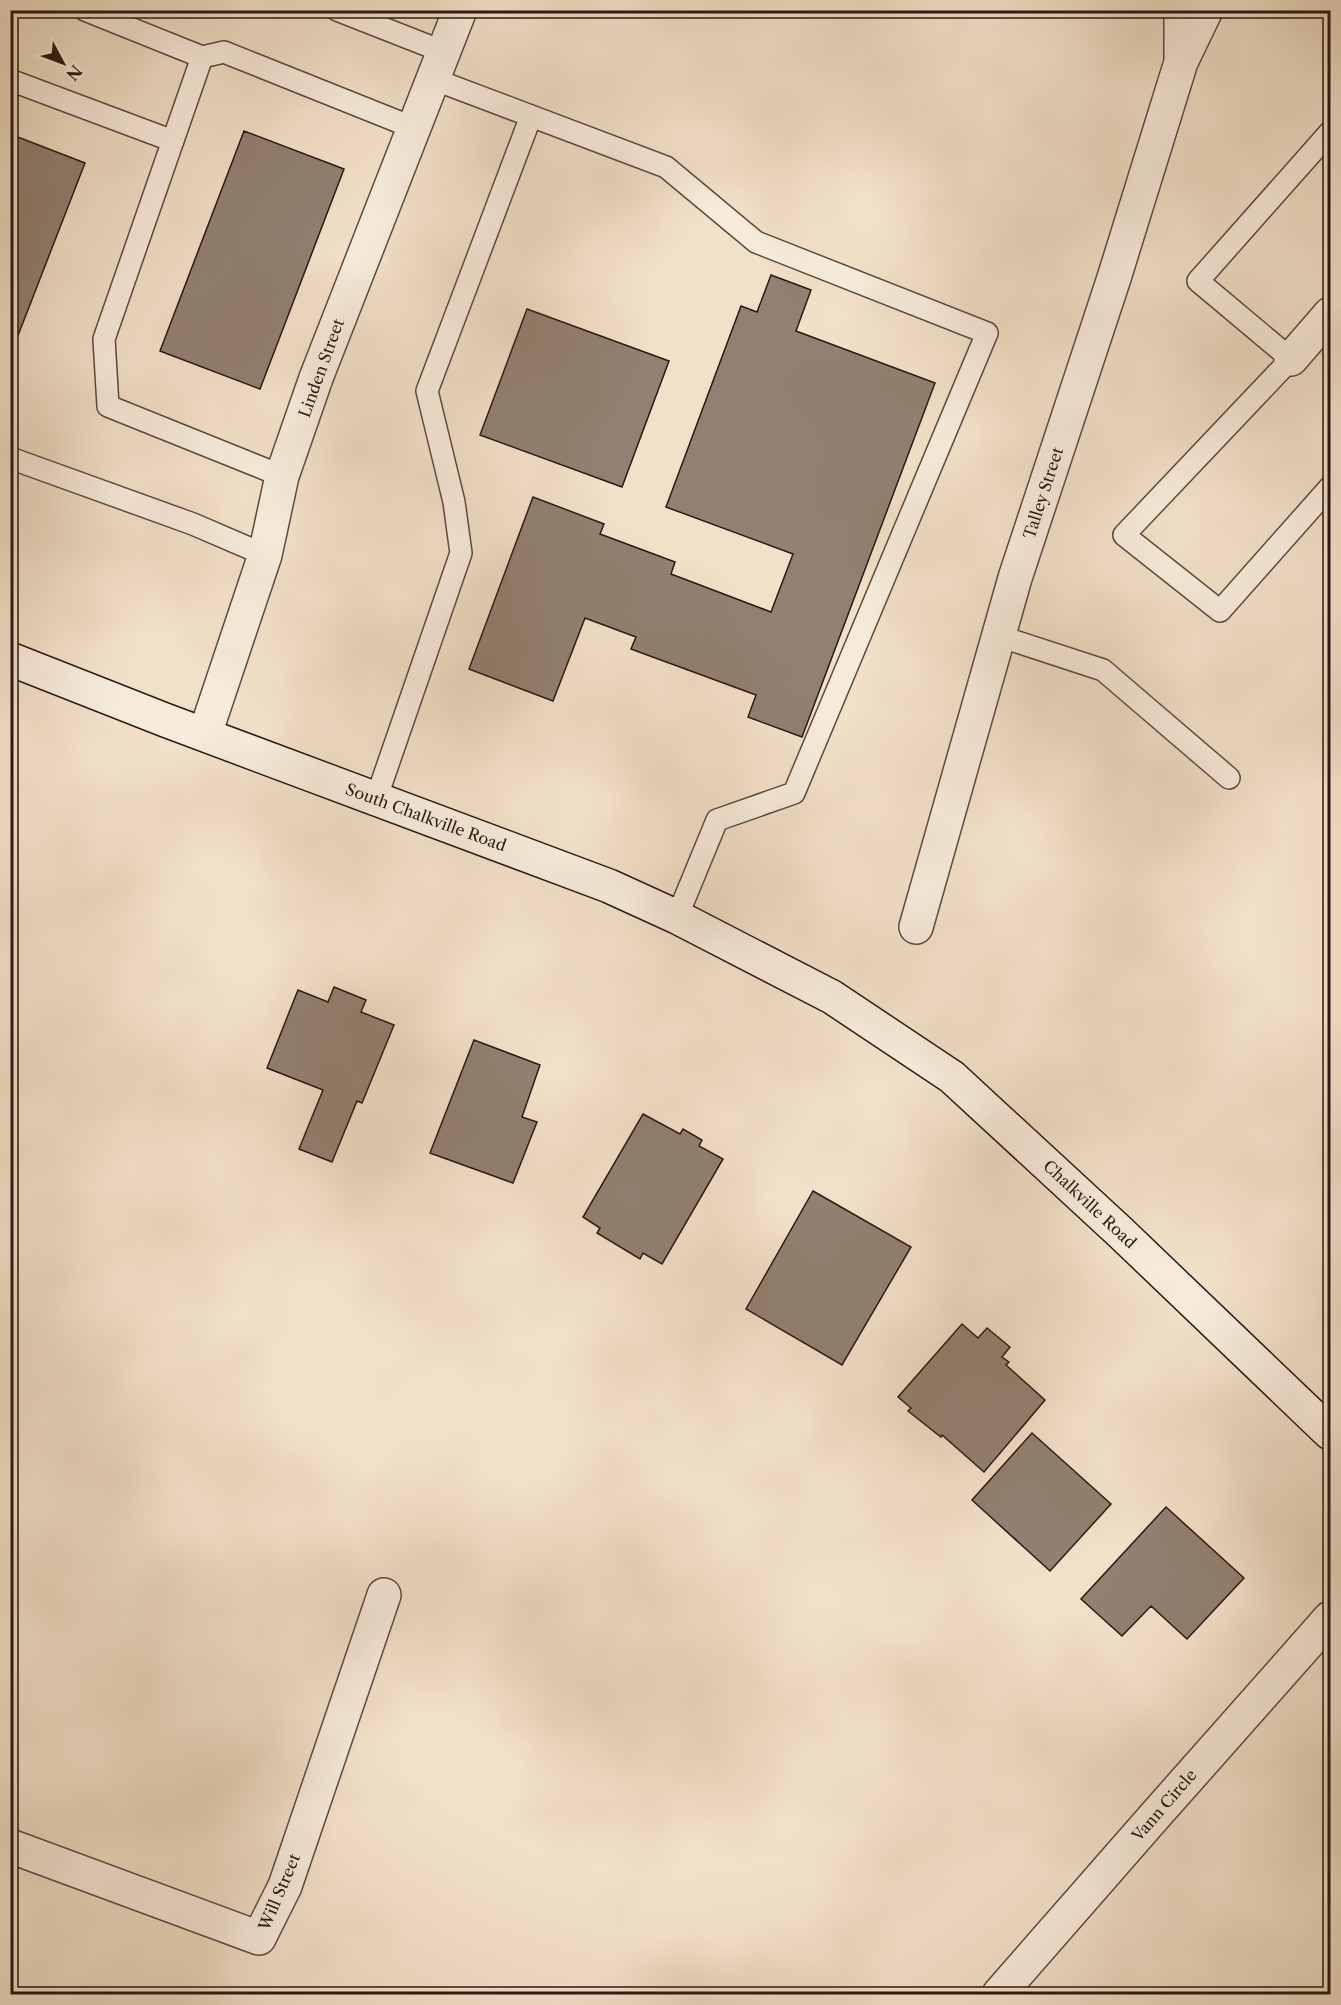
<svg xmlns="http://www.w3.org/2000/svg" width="1341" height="2005" font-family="'Libre Caslon Text',serif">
	<rect width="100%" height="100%" fill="#f2e1c9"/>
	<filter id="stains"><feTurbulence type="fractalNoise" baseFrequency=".00333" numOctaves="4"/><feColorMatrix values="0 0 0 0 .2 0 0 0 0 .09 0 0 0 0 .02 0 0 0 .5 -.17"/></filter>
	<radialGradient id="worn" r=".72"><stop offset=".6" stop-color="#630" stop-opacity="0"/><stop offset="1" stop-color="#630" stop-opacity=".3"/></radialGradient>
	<path fill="#918172" stroke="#281914" stroke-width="1.5" d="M244,131l100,38 -84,220 -100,-38z
		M10,134l75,29 -75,193z
		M771,275l40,15 -15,41 139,52 -133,354 -54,-20 8,-22 -125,-46 5,-12 -51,-19 -32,83 -84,-32 64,-172 71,27 -4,10 75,28 -4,12 100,38 22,-58 -127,-47 75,-201 16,6z
		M527,309l142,52 -47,126 -142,-52z
		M334,987l32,13 -5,12 33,13 -32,78 -5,-2 -25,61 -33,-13 24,-59 -56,-22 31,-78 30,12z
		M474,1040l66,25 -18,52 15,5 -24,61 -83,-30z
		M643,1114l37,20 3,-5 19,11 -3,6 24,13 -61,105 -19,-11 -3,6 -43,-26 3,-5 -17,-11z
		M813,1191l98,56 -69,118 -96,-56z
		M962,1324l16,14 9,-10 23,19 -8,10 7,5 -3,3 39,35 -61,72 -42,-37 -1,2 -33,-26 3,-3 -13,-11z
		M1032,1433l79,71 -61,67 -78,-71z
		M1166,1507l78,71 -57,61 -36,-33 -29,30 -41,-37z"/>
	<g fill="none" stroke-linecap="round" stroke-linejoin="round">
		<g stroke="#5a4b41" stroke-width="24">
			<path id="lane" d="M85,10l117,47 22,-5 190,76
				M337,10l107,42
				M202,57l-98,282 4,67 174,70
				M433,79l233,88 90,75 231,91 -193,460 -77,27 -40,97
				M10,80l163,61
				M1330,132l-132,149 93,78 -167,176 96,76 110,-124
				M10,458l183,66 72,31
				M999,636l104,34 126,108
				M376,799l85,-246 -7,-51 -27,-111 104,-275"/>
		</g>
		<g stroke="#5a4b41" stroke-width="36">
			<path id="street" d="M1181,10v52l25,-52
				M1291,359l39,-45
				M205,734l60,-179 17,-79 34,-98 144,-368
				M916,927l99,-349 99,-300 67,-216
				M10,1846l249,92 26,-52 99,-291
				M999,1994l154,-176 177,-200"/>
		</g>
		<g stroke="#281914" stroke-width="36">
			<path id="secondary" d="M10,659l155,61 444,166 68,31 155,80 120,80 168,155 210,201"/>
		</g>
		<use href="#lane" stroke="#f7ecdc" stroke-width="21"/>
		<use href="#street" stroke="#f7ecdc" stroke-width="33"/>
		<use href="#secondary" stroke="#f7ecdc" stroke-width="33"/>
	</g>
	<g text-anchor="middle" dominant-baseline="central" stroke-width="6" stroke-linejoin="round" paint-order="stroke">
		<g font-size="16" fill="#281914" stroke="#f7ecdc">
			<text transform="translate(321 368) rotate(-70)">Linden Street</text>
			<text transform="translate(1043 493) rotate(-72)">Talley Street</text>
			<text transform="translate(426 817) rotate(20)">South Chalkville Road</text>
			<text transform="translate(1090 1204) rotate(43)">Chalkville Road</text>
			<text transform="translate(1164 1805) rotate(-49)">Vann Circle</text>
			<text transform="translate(279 1892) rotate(-67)">Will Street</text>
		</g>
	</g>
	<rect width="1341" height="2005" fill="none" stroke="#f2e1c9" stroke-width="36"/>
	<rect x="12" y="12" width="1317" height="1981" fill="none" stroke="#281914" stroke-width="3"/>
	<rect x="18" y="18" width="1305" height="1969" fill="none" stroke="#281914" stroke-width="1.5"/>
	<g transform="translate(63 63) rotate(131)" stroke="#f7ecdc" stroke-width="4.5" paint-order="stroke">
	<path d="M0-4.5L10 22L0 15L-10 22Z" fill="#281914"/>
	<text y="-9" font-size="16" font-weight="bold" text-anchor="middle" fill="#281914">N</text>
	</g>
	<rect width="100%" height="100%" filter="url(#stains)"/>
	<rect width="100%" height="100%" fill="url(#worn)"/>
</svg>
